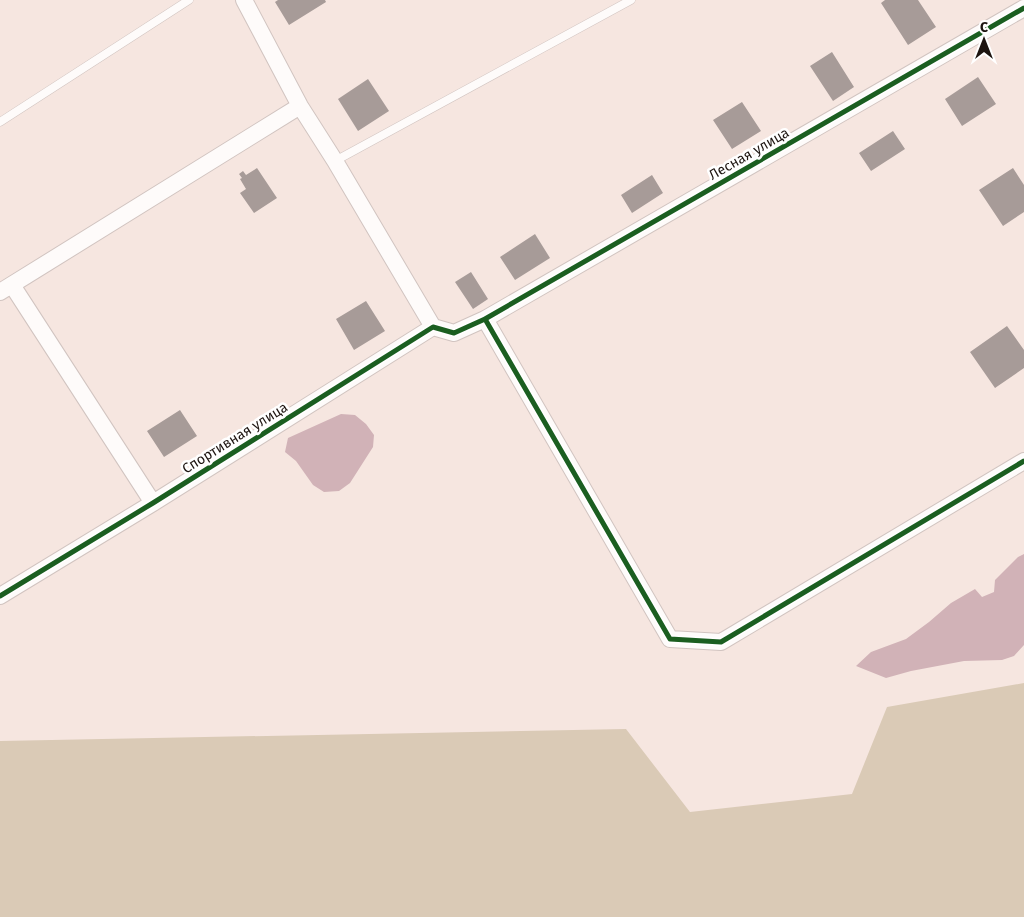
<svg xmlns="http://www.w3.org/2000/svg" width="1024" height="917" font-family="'Fira Sans',sans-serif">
	<rect width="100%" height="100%" fill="#f6e6e0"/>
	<path fill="#dacab6" d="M1024,683v234h-1024v-176l626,-12 64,83 162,-18 35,-87z"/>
	<path fill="#d1b2b7" d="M341,414l14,1 11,9 8,11 -1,12 -23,36 -11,8 -15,1 -11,-7 -17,-24 -11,-9 3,-14z
		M1024,554v91l-10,11 -12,4 -38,1 -53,10 -25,7 -30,-12 15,-14 35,-13 23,-17 22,-19 24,-14 7,8 12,-5 1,-12 23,-23z"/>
	<path fill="#a79b98" d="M278,0h47l1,2 -37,23 -14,-23z
		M885,0h33l18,27 -28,18 -27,-42z
		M832,52l22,35 -21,14 -23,-35z
		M978,77l18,27 -34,22 -17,-27z
		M368,79l21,32 -31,20 -20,-32z
		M742,102l19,29 -29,18 -19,-29z
		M893,131l12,18 -34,22 -12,-18z
		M257,168l20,30 -23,15 -14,-20 6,-4 -6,-10 2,-1 -3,-4 4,-3 3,4z
		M1013,168l11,17v27l-21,14 -24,-36z
		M652,175l11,18 -31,20 -11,-18z
		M535,234l15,24 -35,22 -15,-23z
		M471,272l17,27 -15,10 -18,-27z
		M366,301l19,30 -31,19 -18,-31z
		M1007,326l17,24v18l-29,20 -25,-36z
		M180,410l17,26 -33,21 -17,-26z"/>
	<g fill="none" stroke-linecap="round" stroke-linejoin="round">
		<g stroke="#d1c4c0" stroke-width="9">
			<path id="service" d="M0,122l189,-122
				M335,161l296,-161"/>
		</g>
		<g stroke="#d1c4c0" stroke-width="18">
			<path id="minor" d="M244,0l56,106 35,55 98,166
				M12,285l141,218
				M0,292l300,-186
				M485,319l185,320 51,3 303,-181
				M0,596l153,-93 280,-176 21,6 31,-14 539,-311"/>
		</g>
		<use href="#service" stroke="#fefbfa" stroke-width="8"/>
		<use href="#minor" stroke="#fefbfa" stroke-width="16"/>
		<g stroke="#fff" stroke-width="8">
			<path id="cycleway" d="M485,319l185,320 51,3 303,-181
				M0,596l153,-93 280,-176 21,6 31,-14 539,-311"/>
		</g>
		<use href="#cycleway" stroke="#1b5e20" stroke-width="5"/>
	</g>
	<g text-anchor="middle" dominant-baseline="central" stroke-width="5" stroke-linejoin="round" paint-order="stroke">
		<g font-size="14" fill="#1d1410" stroke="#fff">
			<text transform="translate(749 154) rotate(-30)">Лесная улица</text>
			<text transform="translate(235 438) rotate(-32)">Спортивная улица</text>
		</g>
	</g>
	<g transform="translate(984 40)" stroke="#ffffff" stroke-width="4" paint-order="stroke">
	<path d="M0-4L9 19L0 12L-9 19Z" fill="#1d1410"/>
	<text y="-8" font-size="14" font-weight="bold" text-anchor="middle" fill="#1d1410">С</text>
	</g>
</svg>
